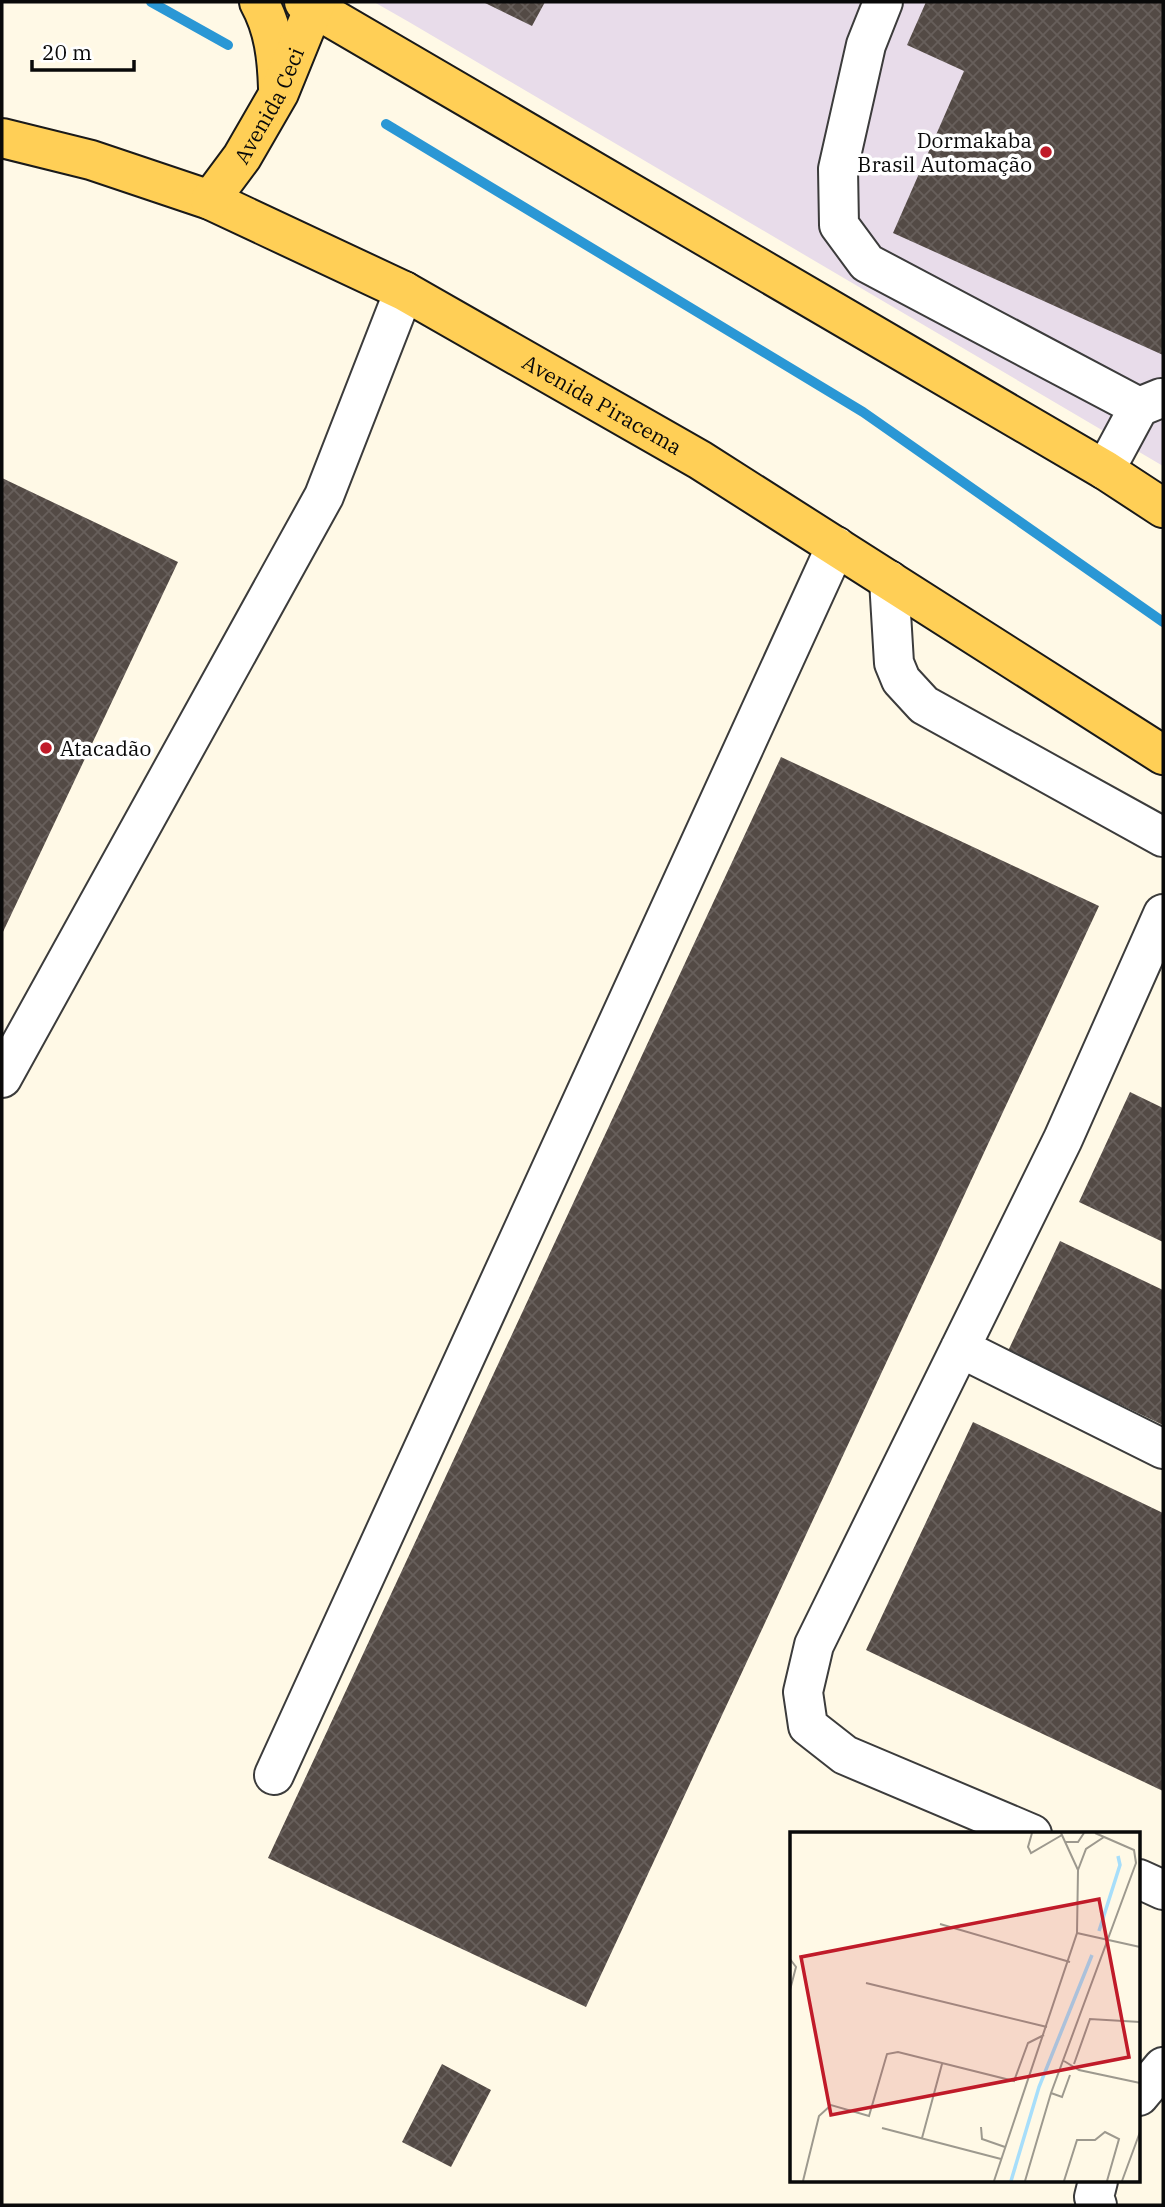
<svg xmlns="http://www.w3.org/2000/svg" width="1165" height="2207" font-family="'IBM Plex Serif',serif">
	<defs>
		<pattern id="building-cross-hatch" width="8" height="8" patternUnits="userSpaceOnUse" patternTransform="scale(1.75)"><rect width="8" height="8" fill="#534a45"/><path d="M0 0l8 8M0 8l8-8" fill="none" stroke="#675f5b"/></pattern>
	</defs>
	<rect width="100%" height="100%" fill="#fff9e6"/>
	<path fill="#e8dcea" d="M374,2h789v464l-754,-444z"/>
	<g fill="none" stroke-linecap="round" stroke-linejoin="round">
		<path stroke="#2a97d5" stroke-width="10" d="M151,2l77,43
			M386,124l477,288 300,210"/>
	</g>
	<path fill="url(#building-cross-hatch)" d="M483,2h62l-13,24z
		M926,2h237v353l-270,-122 71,-162 -57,-26z
		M2,478l176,84 -176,372z
		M781,757l318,149 -513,1101 -318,-149z
		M1130,1092l33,16v134l-84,-40z
		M1060,1241l103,49v135l-155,-74z
		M973,1422l190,91v278l-297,-141z
		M442,2064l49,26 -40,77 -49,-25z"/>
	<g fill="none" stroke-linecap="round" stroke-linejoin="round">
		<g stroke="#3c3c3c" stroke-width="42">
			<path id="minor" d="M883,2l-17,43 -28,124 1,56 28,38 272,144
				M1105,470l34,-63 22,-9
				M889,580l5,83 7,17 23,25 239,132
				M2,1078l322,-582 80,-205
				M960,1348l203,101
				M274,1775l562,-1229
				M1032,1834l-187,-79 -37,-29 -5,-34 11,-47 249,-506 100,-225
				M1139,1879l24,11
				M1139,2096l24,-29
				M1097,2205l-3,-8 4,-16"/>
		</g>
		<g stroke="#1a1a1a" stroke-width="42">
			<g id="major">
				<path d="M259,2c15,27 18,56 19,86"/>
				<path d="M304,2l801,468 58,38"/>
				<path id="s1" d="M2,138l89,22 119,40 194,91 296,169 463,295"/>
				<path id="s2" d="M210,200l32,-43 37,-64 37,-91"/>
			</g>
		</g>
		<use href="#minor" stroke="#fff" stroke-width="38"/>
		<use href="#major" stroke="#ffcf56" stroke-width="38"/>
	</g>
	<g fill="#c01b29" stroke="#fff" stroke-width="2.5">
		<circle cx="1046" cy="152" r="7"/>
		<circle cx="46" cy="748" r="7"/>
	</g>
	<g text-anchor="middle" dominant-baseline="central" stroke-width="7" stroke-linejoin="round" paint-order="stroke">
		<g font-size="21" fill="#090909" stroke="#fff">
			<text stroke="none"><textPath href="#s2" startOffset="112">Avenida Ceci</textPath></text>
			<text stroke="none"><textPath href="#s1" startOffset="660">Avenida Piracema</textPath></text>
		</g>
		<g font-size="21" fill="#090909" stroke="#fff" text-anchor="end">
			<text x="1032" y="140">Dormakaba<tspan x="1032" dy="24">Brasil Automação</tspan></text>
			<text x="60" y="748" text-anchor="start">Atacadão</text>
		</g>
	</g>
	<g transform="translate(790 1832)">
		<rect width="350" height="350" fill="#fff9e6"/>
		<path fill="none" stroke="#a7defa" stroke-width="3.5" d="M309,99l21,-66 -2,-9M221,349l28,-94 53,-132"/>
		<path fill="none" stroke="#9d998e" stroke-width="2" d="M242,1l-4,14 3,6 31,-18M276,10h12l6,-9M288,38l8,-21 18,-12M150,92l130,38M287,101l63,14M0,127l6,8 -6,23M76,151l181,44M274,229l15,9 61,13M284,232l16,-45 50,3M261,261l11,4 8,-22M191,295l1,12 23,8M92,296l119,31M132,306l20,-74M13,349l16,-65 12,-11 38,11 18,-62 11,-2 116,29 14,-38 16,-8M204,349l83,-248 1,-63 -17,-37M235,349l26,-88 85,-230 -2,-13 -39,-17M274,349l13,-41h18l10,-8 14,7 -12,42M332,349l18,-49"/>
		<path fill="#c01b29" fill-opacity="0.15" stroke="#c01b29" stroke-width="3.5" d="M309,67l30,158 -298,58 -30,-158z"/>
		<rect width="350" height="350" fill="none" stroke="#090909" stroke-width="3.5"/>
	</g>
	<rect width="1165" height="2207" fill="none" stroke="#090909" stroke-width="7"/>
	<path d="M32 60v10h102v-10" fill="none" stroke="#090909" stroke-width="3.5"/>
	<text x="42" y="60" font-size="21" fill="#090909" stroke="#ffffff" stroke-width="5" paint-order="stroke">20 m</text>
</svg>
